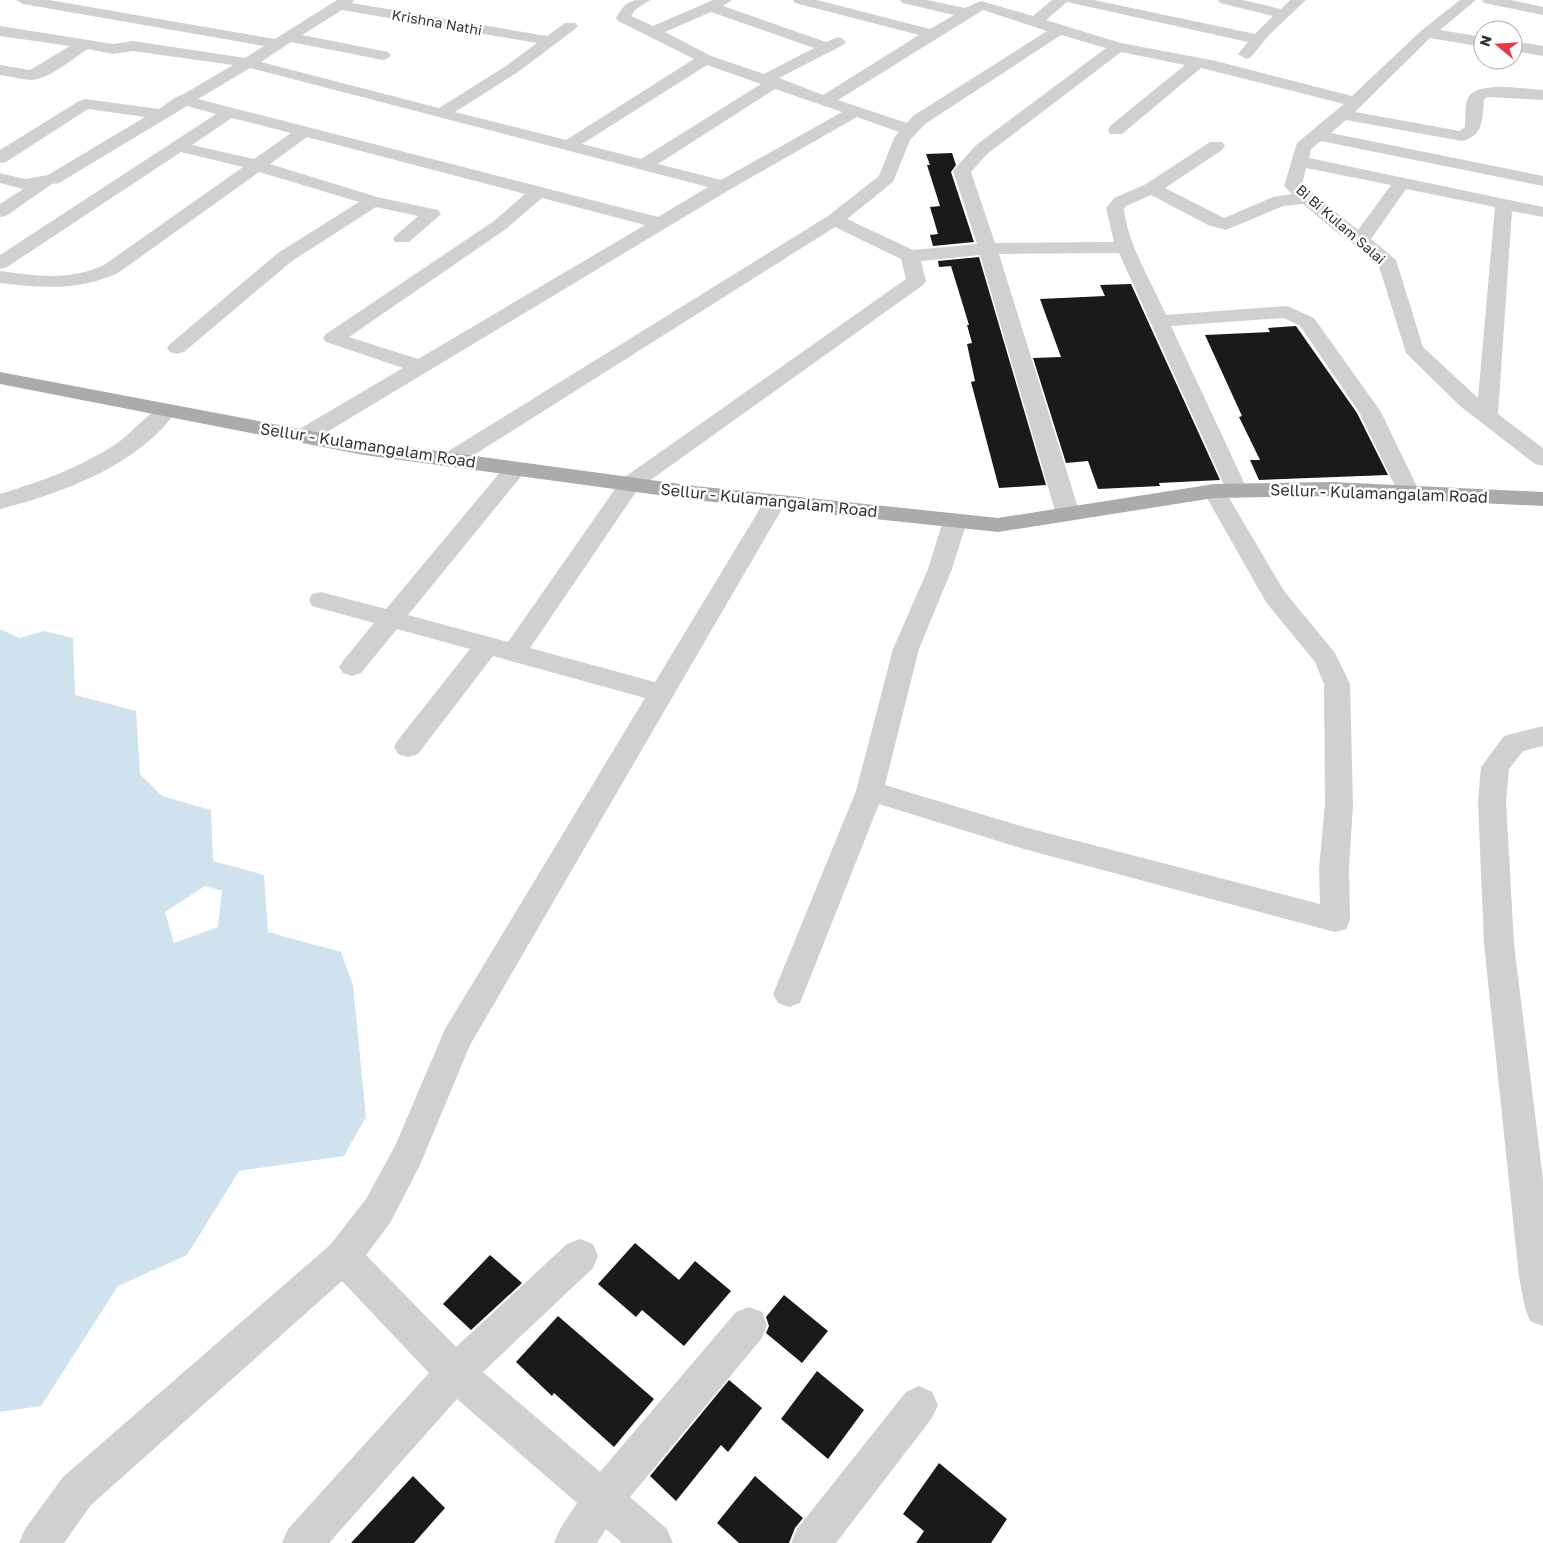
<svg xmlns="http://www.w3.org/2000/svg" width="1543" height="1543" font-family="'Golos Text',sans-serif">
	<rect width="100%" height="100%" fill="#fff"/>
	<path fill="#cfe2ee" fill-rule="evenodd" d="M0,629l19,9 25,-7 29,7 2,57 61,16 4,63 22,22 49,14 2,51 51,14 4,57 73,20 12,33 13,132 -22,39 -105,15 -52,84 -69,31 -77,120 -41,6zM205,886l17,5 -4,36 -44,16 -9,-31z"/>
	<path fill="#1a1a1a" d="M952,153l4,12 -5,7 23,70 -41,4 -3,-11 8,-1 -8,-27 10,-1 -13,-41h3l-4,-11z
		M979,257l67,228 -47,3 -28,-106 4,-1 -8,-37 5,-1 -5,-18h2l-18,-59 -12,1 -1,-6z
		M1131,284l89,196 -61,3 1,3 -62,3 -10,-28 -22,2 -33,-105 28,-1 -21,-58 65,-3 -5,-11z
		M1296,326l61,87 31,62 -129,5 -9,-20h10l-21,-43 3,-1 -37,-81 65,-3 -2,-4z
		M635,1243l44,37 16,-19 36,30 -47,55 -42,-36 -6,7 -38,-33z
		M490,1255l32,28 -51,47 -28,-26z
		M784,1295l44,36 -26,32 -36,-30 3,-7 -3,-9z
		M558,1316l96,83 -40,48 -60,-54 -2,3 -36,-34z
		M817,1371l47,39 -36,49 -47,-40z
		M729,1380l33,28 -34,44 -7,-7 -45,56 -26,-25z
		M939,1463l68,56 -16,24h-75l8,-12 -21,-17z
		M413,1476l32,32 -31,35h-63z
		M755,1476l48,42 -8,10 -6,15h-50l-22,-20z"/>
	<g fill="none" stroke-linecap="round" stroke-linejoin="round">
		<path fill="#d0d0d0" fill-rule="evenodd" d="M16,0h33l226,39 62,-39h17l-2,3 195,33 18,-13h10l3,3 -3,3 -57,43 -63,40 111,28 128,-81 -76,-38 -2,-3c11,-18 13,-18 34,-18l-15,10 -4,6 22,10 60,-26h19l-9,6 103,36 12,-5 5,2 3,3 -3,3 -64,33 44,17 96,-60 -124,-32 -2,-3h24l113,29 24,-14 -52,-12 -2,-3h27l38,8 16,-7 52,15 19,-16h42l161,34 18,-18 -53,-13 -2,-3h25l38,9 9,-9h16l-36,34 -19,23 -5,2 -8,-5 10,-12 -181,-40 -21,18 75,23 95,18 136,35 70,-66 38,-30h16l-36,30 43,7v10l-53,-9 -75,74 105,19 5,-4c1,-9 -1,-24 4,-31 11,-15 57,-7 74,-6v10l-56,-3 -3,3c-2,19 0,36 -22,41l-116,-21 -15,13 212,43v10l-222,-45 -10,8 -2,9 234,49v10l-31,-6 -14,203 45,34v18l-8,-2 -75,-58 -54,-53 -28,-90 -44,-33 -31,-26 -20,2 -57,24 -18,-5 -57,-30 -25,11 -2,3c4,36 27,72 42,106l121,-9 27,12 67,94 39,81 -3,5 -8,2 -8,-2 -42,-86 -59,-86 -16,-8 -113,8 77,165 -3,5 -8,2 -8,-2 -110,-243 -120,1 81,260 -4,5 -8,2 -8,-2 -4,-5 -76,-259 -59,6 5,20 -3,4 -285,204 -108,159 125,34 112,-185 8,-2 8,2 3,5 -316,543 -50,120 -30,58 -24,32 90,92 111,-103 13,-5 13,5 5,12 -5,12 -110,104 117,100 136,-160 13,-5 13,5 5,13 -5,13 -132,159 37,32 6,14h-51l-16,-14 -9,14h-43l6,-14 17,-26 -120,-104 -128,144h-47l6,-14 141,-156 -87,-92 -251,224 -27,38h-45l6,-14 38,-52 267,-232 36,-46 29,-53 50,-117 200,-331 -152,-42 -75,98 -10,3 -10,-3 -4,-7 4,-7 72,-91 -73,-20 -36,44 -9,3 -9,-3 -4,-6 4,-6 31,-38 -62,-17 -3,-6 3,-6 9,-2 65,17 121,-145 8,-2 8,2 3,5 -3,5 -115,141 100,27 114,-163 284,-200 -5,-20 -66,-32 -377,238 -8,2 -8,-2 -3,-5 3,-5 386,-239 51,-40 15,-38 5,-6 -42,-15 -128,73 -417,251 -8,2 -8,-2 -3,-5 3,-5 107,-63 -77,-26 -3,-4 3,-4 168,-113 31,-27 -218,-57 -37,27 107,33 61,13 3,4 -32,28h-14l-2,-4 25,-22 -42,-9 -84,54 -108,91 -7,2 -7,-2 -3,-4 3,-4 108,-91 81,-51 -100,-30 -141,101c-39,18 -76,15 -118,10v-12c37,5 70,10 104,-6l139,-98 -62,-15 -174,115 -7,2v-14l216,-141 -29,-8 -128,77 -7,1 -46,32 -6,1v-13l23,-15 -23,-6v-10l25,6 23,-4 97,-58 -57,-8 -82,53 -6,1v-13l79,-49 6,-2 74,10 17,-12 6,-2 51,-30 -100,-14 -20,3 -25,-5c-16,10 -37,29 -56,31 -10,0 -22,-4 -32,-5v-10l30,5 40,-24 -70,-10v-10l113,18 20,-3 112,17 19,-12 -241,-42zM342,10l195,33 -31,23 -67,42 -178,-46 30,-20 92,18 5,-2 3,-3 -3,-3 -86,-17zM983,10l64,21 -134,85 -6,7 -69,-23zM711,12l103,36 -50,26 -53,-18 -46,-24zM1061,35l45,13 -131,98 -22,25 24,73 -64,6 -66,-31 46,-37 17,-42 15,-16zM1121,52l64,13 -75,61 -2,4 2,4h12l79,-66 143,36 -47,39 -13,43 8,8 -19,3 -49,21 -59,-30 57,-38 3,-4 -3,-4h-12l-64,42 -32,14 -8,10 8,34 -119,1 -24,-71 16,-18zM707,65l54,19 -120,75 -59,-15zM250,68l458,119 -50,30 -460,-118zM775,89l67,23 -121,68 -63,-16zM232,118l59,15 -37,26 -62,-14zM1306,168l85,17 -33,45 -56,-45zM1406,189l89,18 -17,191 -55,-51 -27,-87 -25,-21zM542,198l103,27 -227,134 -69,-22 157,-108z
			M1482,0h29l32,7v8l-59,-12z
			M1513,41l30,5v10l-30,-5z
			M166,404l8,1 3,5c-38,55 -114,83 -177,99v-15c40,-12 81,-27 116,-50 15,-10 38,-37 50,-40z
			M1214,484l8,2 62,105 51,62 15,31 3,120 -4,65 1,51 -4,9 -11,3 -311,-83 -145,-45 -79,199 -11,4 -11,-4 -5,-9 83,-203 37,-142 35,-80 15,-48 4,-5 8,-2 8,2 4,5 -15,48 -33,80 -34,136 139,42 296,77 -1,-35 6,-65 -1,-120 -9,-22 -49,-60 -63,-111 3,-5z
			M1543,726v20l-20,5 -14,18 -3,32 8,143 29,235v147l-13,-5 -5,-13 -6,-31 -35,-333 -6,-143 3,-34 23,-31z
			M919,1386l13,6 6,13 -6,13 -96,125h-45l6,-14 109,-137z"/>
		<path fill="#ababab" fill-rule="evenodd" d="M0,372l364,69 331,45 303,32 216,-34 119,-2 210,10v14l-210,-10 -119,2 -216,34 -303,-32 -331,-45 -364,-71z"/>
	</g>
	<g text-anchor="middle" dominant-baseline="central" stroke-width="5" stroke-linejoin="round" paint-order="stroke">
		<g font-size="14" fill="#333" stroke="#fff">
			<text transform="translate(437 22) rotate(10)">Krishna Nathi</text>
			<text transform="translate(1341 224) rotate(41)">Bi Bi Kulam Salai</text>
		</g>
		<g font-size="16" fill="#333" stroke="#fff">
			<text transform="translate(368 445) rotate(9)">Sellur - Kulamangalam Road</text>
			<text transform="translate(1379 493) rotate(2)">Sellur - Kulamangalam Road</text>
			<text transform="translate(769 500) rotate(6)">Sellur - Kulamangalam Road</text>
		</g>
	</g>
	<g transform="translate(1498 45) rotate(288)"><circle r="24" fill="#ffffff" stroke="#adadad"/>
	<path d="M0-4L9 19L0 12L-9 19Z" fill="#e63946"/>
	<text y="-8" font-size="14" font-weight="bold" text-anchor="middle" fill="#333333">N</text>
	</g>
</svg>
